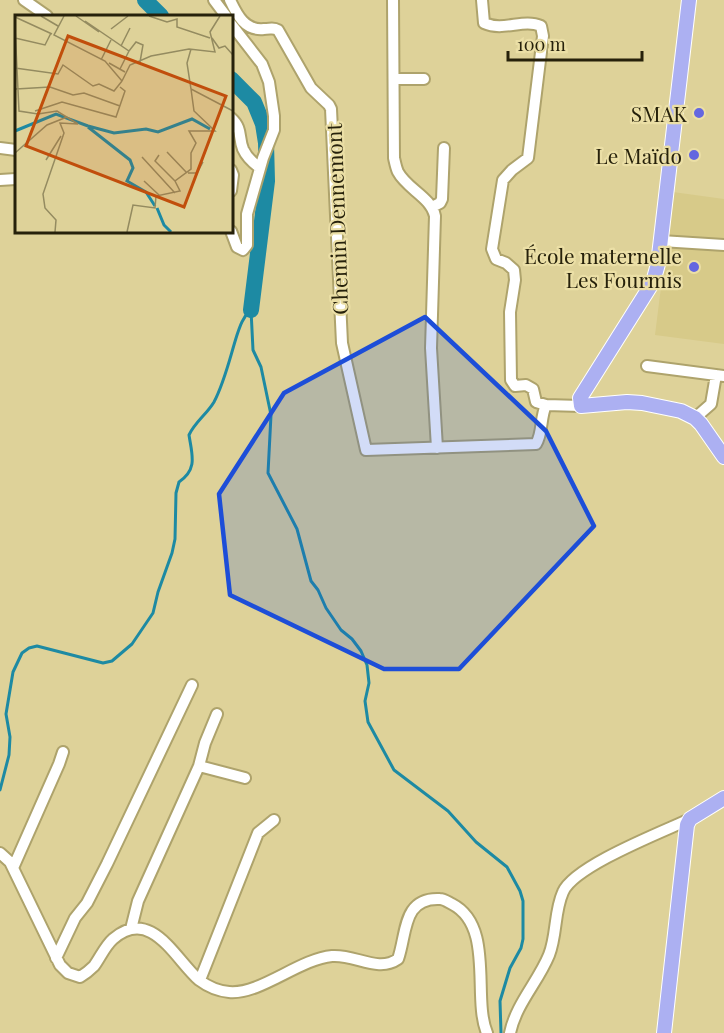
<svg xmlns="http://www.w3.org/2000/svg" width="724" height="1033" font-family="'Playfair Display',serif">
	<rect width="100%" height="100%" fill="#ded299"/>
	<path fill="#d7ca89" d="M673,192l51,7v145l-69,-9z"/>
	<g fill="none" stroke-linecap="round" stroke-linejoin="round">
		<path stroke="#1d8aa3" stroke-width="3" d="M251,310l2,40 8,17 10,48 -3,58 29,56 14,52 7,9 8,18 15,22 11,9 9,12 6,14 2,18 -4,18 3,21 26,48 54,41 28,31 31,25 13,24 3,10v38l-2,9 -11,20 -10,33 1,32
			M0,790l9,-35 1,-18 -4,-23 7,-42 9,-19 7,-5 8,-2 66,17 9,-2 20,-17 21,-31 5,-21 14,-39 3,-14 1,-46 3,-11c19,-13 13,-27 10,-47 6,-13 18,-21 25,-33 11,-21 16,-45 23,-67 3,-9 6,-18 13,-24"/>
		<path stroke="#1d8aa3" stroke-width="16" d="M145,0l16,16
			M231,79l23,23 9,22 3,19 1,38 -16,129"/>
		<g stroke="#aea36c" stroke-width="14">
			<path id="minor" d="M24,0l23,16
				M214,0l12,16
				M230,0c7,15 15,31 34,29 7,0 9,-2 14,1l33,58 18,17 2,4 11,234 24,107 170,-6c7,-11 4,-26 10,-39
				M393,0l1,158c1,4 2,10 4,14 9,17 33,25 37,44l-4,132 6,100
				M482,0l2,23c20,9 39,-5 57,3l2,10 -15,122 -16,12 -9,10 -11,69 4,10 10,4 8,7 1,10 -5,32 1,68 4,6 11,-1 7,4 3,13 10,3 35,1
				M394,79h30
				M231,118c12,11 7,19 12,31 4,9 10,14 17,19
				M0,148l16,2
				M231,170l2,5 -2,16
				M0,180l16,-1
				M432,207l8,-4 2,-4 2,-51
				M231,231l6,16 6,3 4,-5v-31l16,-56 11,-28v-14l-5,-34 -7,-18 -31,-40
				M661,241l63,4
				M647,366l77,10
				M695,418l16,-14 5,-29
				M199,766l6,-23 12,-29
				M0,853l10,9 50,103 8,8 12,4c5,-3 10,-7 14,-11 6,-8 11,-20 19,-27 38,-33 62,20 86,41 8,6 19,11 30,12 31,3 70,-33 103,-36 23,-2 46,17 66,3 9,-25 4,-62 42,-60 4,0 8,3 12,5 43,22 20,94 35,129
				M13,868l46,-104 4,-12
				M131,929l7,-28 61,-135 46,12
				M56,958l19,-40 12,-15 20,-39 85,-179
				M200,980l58,-147 16,-13
				M510,1033c6,-29 28,-51 39,-78 8,-20 5,-43 14,-63 11,-26 99,-60 127,-73"/>
		</g>
		<g stroke="#fff" stroke-width="16">
			<path id="major" d="M689,0l-31,264 -5,18 -73,116 1,8 46,-4 15,1 39,8 14,7 6,6 23,33
				M664,1033l23,-208 3,-6 34,-21"/>
		</g>
		<use href="#minor" stroke="#fff" stroke-width="10"/>
		<use href="#major" stroke="#acb0f2" stroke-width="14"/>
	</g>
	<path fill="#1d4ed8" fill-opacity="0.2" stroke="#1d4ed8" stroke-width="4.5" stroke-linejoin="round" d="M425,317l121,114 48,95 -135,143h-75l-154,-74 -11,-101 65,-101z"/>
	<g fill="#6467e0" stroke="#ebdfa6" stroke-width="2">
		<circle cx="699" cy="113" r="6"/>
		<circle cx="694" cy="155" r="6"/>
		<circle cx="694" cy="267" r="6"/>
	</g>
	<g text-anchor="middle" dominant-baseline="central" stroke-width="4.5" stroke-linejoin="round" paint-order="stroke">
		<g font-size="21" fill="#26210b" stroke="#ebdfa6" text-anchor="end">
			<text x="687" y="113">SMAK</text>
			<text x="682" y="155">Le Maïdo</text>
			<text x="682" y="255">École maternelle<tspan x="682" dy="24">Les Fourmis</tspan></text>
		</g>
		<g font-size="21" fill="#26210b" stroke="#ebdfa6">
			<text transform="translate(336 219) rotate(-92)">Chemin Dennemont</text>
		</g>
	</g>
	<g transform="translate(15 15)">
		<rect width="218" height="218" fill="#ded299"/>
		<path fill="none" stroke="#1d8aa3" stroke-width="3" d="M73,111l26,7 32,-4 12,3 34,-13 18,10M73,112l42,33 3,8 -6,13 19,11 9,14M0,116l41,-17 32,12M142,193l7,17 7,7"/>
		<path fill="none" stroke="#948b60" stroke-width="1.5" d="M26,1l17,10M49,1l-10,19 51,26 17,20M61,1l23,16M134,1l18,6 10,-3v8l33,11M0,2l37,17M70,6l44,30 7,-9 7,3 -3,17M0,12l4,84 19,3 19,-3 21,13 -18,-1 4,10 -21,61 2,14 11,12 -1,12M96,14l17,-13M0,23l30,7 6,-12M197,23l7,10 6,-2 8,9M106,31l9,-18M176,34l-4,14 4,26 42,22M86,45l10,-20M94,48l16,9M0,53l43,6 5,-9 30,21 6,-2 15,7 8,-10M105,54l9,-18M107,66l8,-16 21,-9 38,-7 26,3 -5,-20 10,-16M1,74l34,-2 23,8 11,-2 36,13M20,96l27,-9 54,15 9,-26 -5,-4M152,137l20,21M0,138l32,-28 20,-8M144,140l-4,6 20,20M127,142l33,36M31,145l15,-24M173,158h9l6,-11M129,166l15,14M112,217l6,-27 22,3 1,-12 24,-5 -5,-10 16,-12v-16l5,-10 -7,-12h26l-21,-20 -3,-22"/>
		<path fill="#c14e0c" fill-opacity="0.15" stroke="#c14e0c" stroke-width="3" d="M53,21l158,60 -42,111 -158,-61z"/>
		<rect width="218" height="218" fill="none" stroke="#26210b" stroke-width="3"/>
	</g>
	<path d="M508 51v9h134v-9" fill="none" stroke="#26210b" stroke-width="3"/>
	<text x="517" y="51" font-size="18" fill="#26210b" stroke="#ebdfa6" stroke-width="4.5" paint-order="stroke">100 m</text>
</svg>
